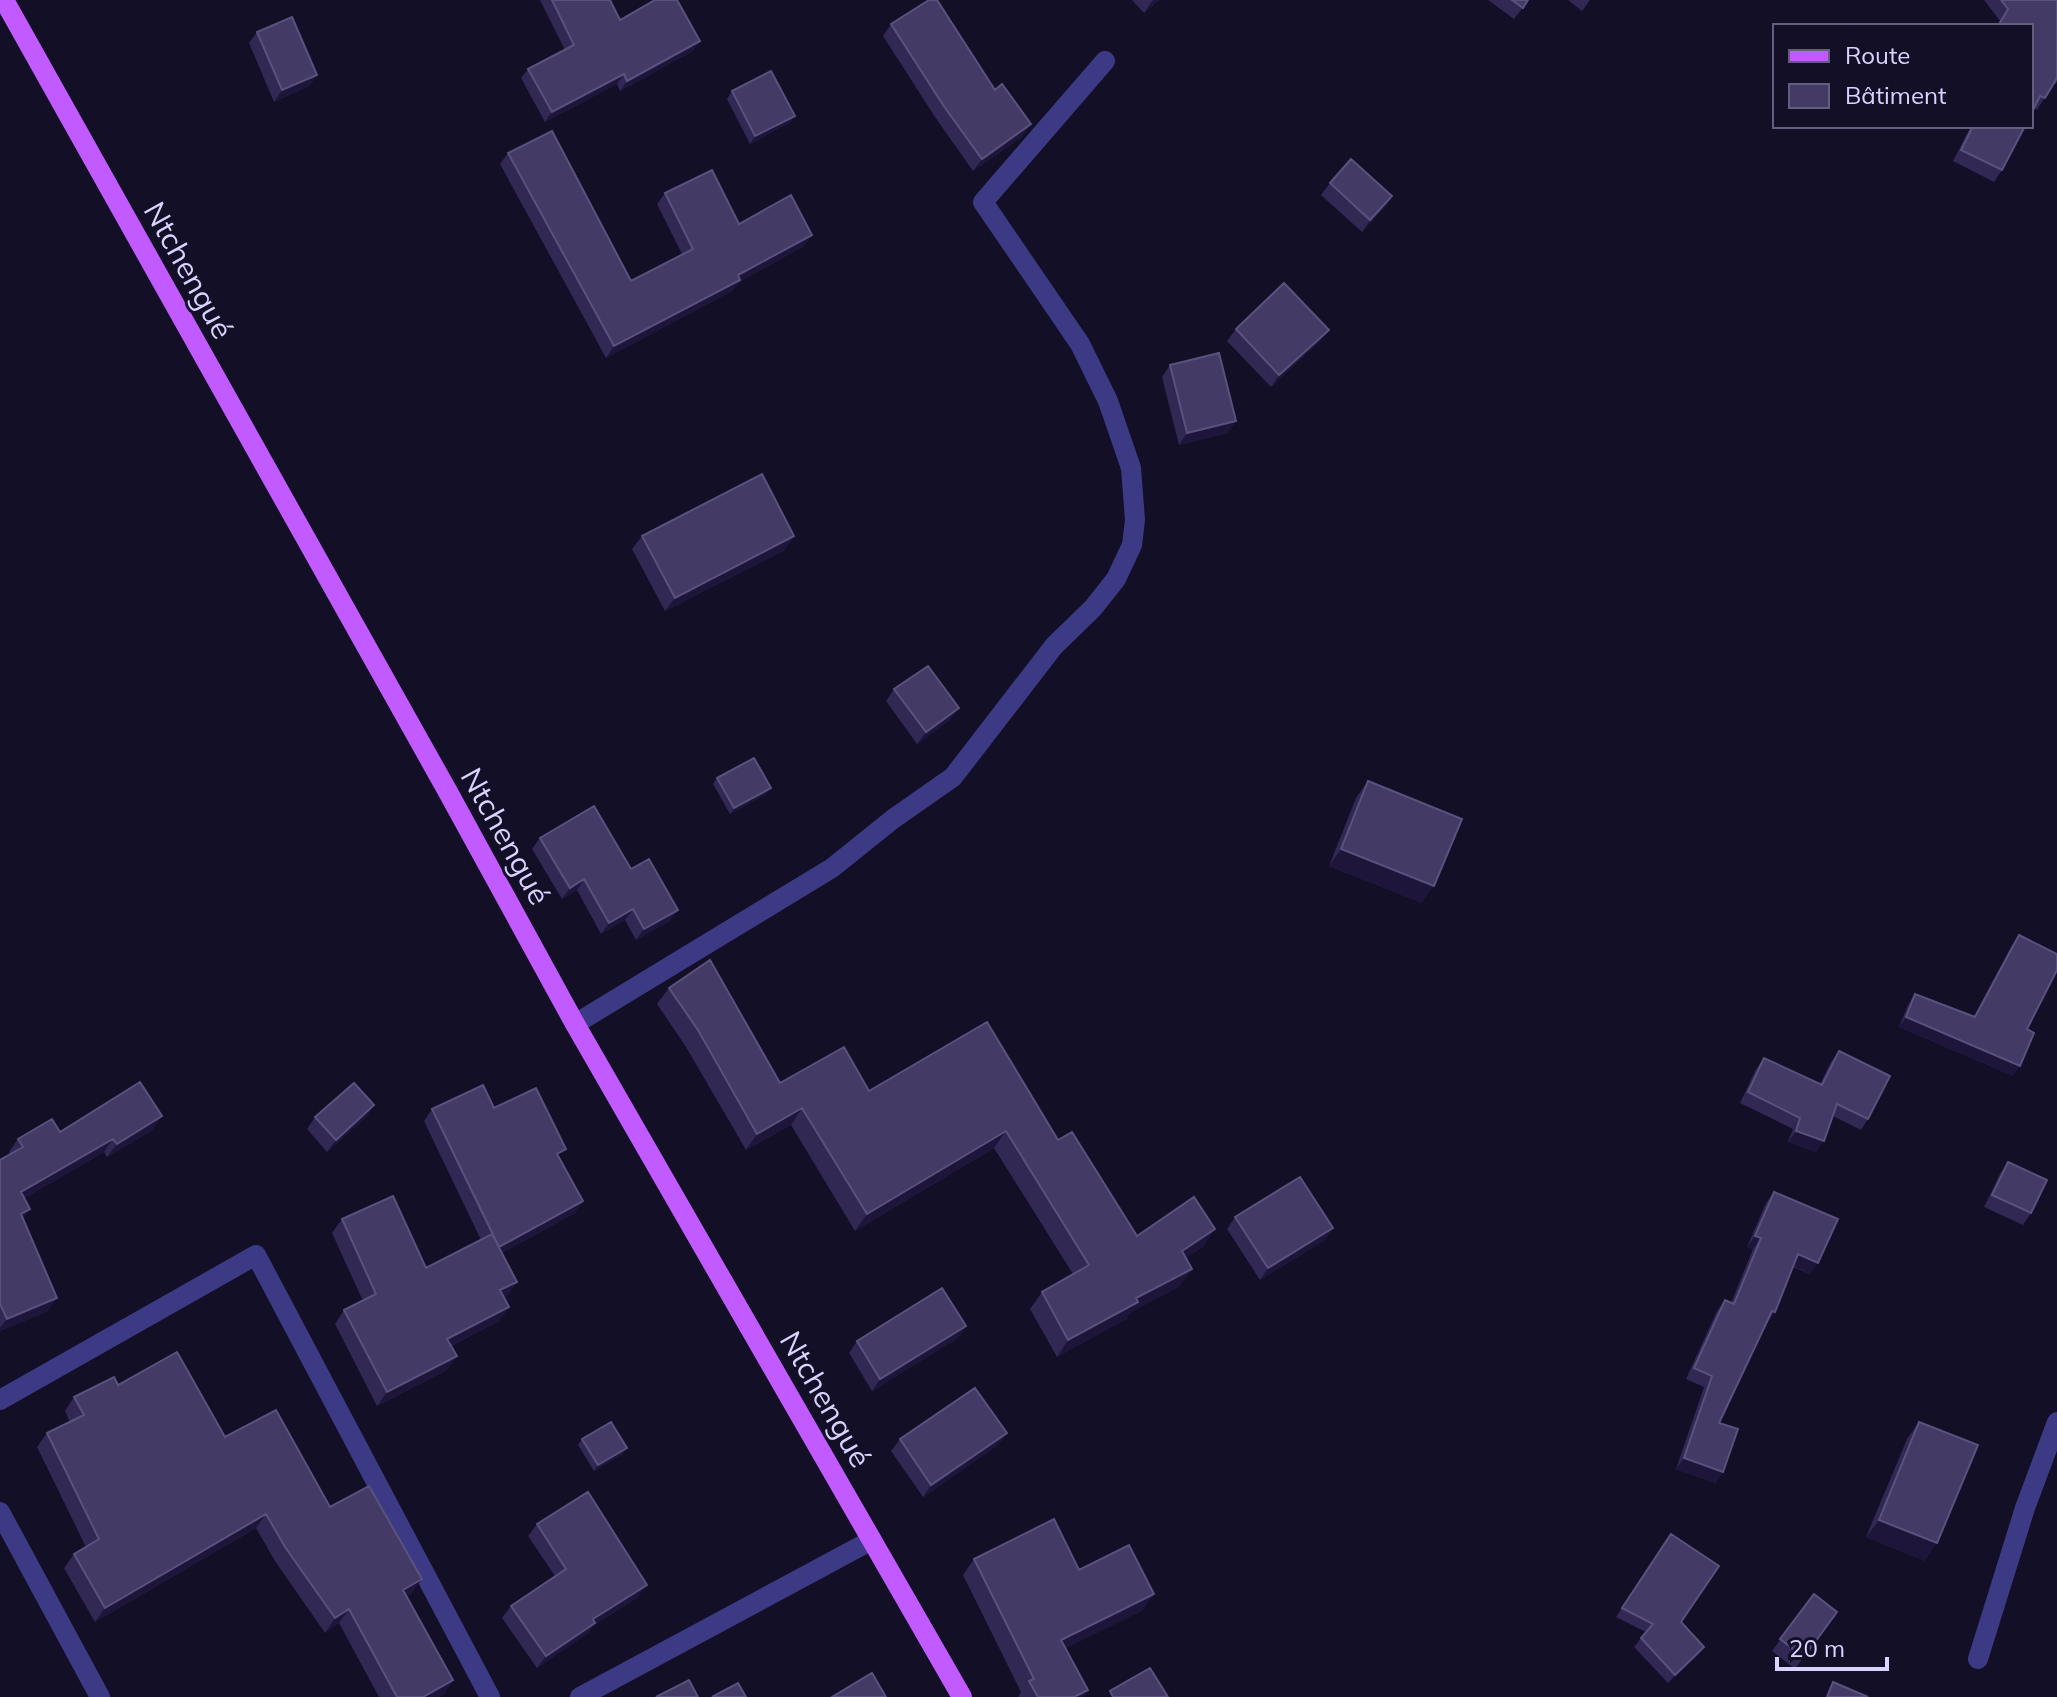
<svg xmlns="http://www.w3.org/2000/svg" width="2057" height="1697" font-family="Mulish,sans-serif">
	<rect width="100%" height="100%" fill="#130f26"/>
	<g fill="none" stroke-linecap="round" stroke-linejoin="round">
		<path stroke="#3d3a85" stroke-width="20" d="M575,1024l257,-156 61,-49 60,-42 101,-131 39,-38 23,-29 16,-34 3,-25 -4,-52 -23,-67 -28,-57 -97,-142 122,-141
			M0,1400l256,-145 234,442
			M0,1512l100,185
			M1978,1659l47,-151 32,-86
			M580,1697l292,-157"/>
		<path stroke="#c25bff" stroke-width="20" d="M4,0l444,792 127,232 387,673"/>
	</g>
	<path fill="#312854" d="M540,0h70l10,20 73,31 -73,40 -3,-7 -72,38 -24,-44 7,-9 37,-19z
		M1132,0h27l-15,13z
		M1488,0h41l-15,19z
		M1568,0h22l-8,11z
		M1984,0h73v81l-1,3 -2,-1 -17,27 -3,-2 -3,-82h-34l3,-5z
		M891,24l132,112 -50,35 -38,-54 -52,-81z
		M257,32l60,43 -8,11 -35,16 -25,-59z
		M732,91l63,25 -6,7 -39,21 -23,-45z
		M1971,126h54l-23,44 -8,12 -41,-21z
		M508,153l123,128 51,-27 -25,-50 8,-11 74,31 65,22 -65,36 -7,9 -126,67 -106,-194z
		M1330,183l62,13 -8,12 -22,24 -41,-37z
		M1236,329l93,1 -9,11 -49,46 -44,-46z
		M1170,365l66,56 -9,12 -48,12 -17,-68z
		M642,536l143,14 -120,61 -33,-62z
		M894,689l56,31 -33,24 -31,-43z
		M717,778l49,16 -36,20 -17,-30z
		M1368,781l54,122 -93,-37 27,-68z
		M540,838l91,31 39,52 -34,19 -11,-20 -24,14 -24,-44 -15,9 -30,-50z
		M2019,935l8,94 -14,47 -114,-49 9,-22 7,-11 59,22 38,-71z
		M669,988l111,95 89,8 189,49 79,96 67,10 -19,12 -5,28 -49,26 -5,7 -69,38 -27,-48 12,-17 31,-18 -79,-126 -139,83 -64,-106 -45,25 -60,-103 -29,-43z
		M1839,1051l29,68 -7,11 -28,-14 -17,36 -28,-10 5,-13 -53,-26 16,-34 8,-11 56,26 11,-22z
		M374,1105l-8,12 -39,35 -20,-23 8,-12z
		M494,1108l66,51 23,42 -8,12 -73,40 15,29 -10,14 -3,1 5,10 -10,14 -48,25 -4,24 -70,36 -42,-82 9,-14 19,-9 -31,-68 10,-14 84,49 55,-28 -57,-119 8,-12z
		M153,1130l-46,27 -3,-5 -79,46 -2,21 25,92 -48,20v-171l10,-6 -1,-2 9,-13z
		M2008,1162l23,51 -8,12 -39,-18 16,-33z
		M1774,1192l36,82 -17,-7 -18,45 -8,11h-1l-47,100 4,49 -8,11 -39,-14 28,-82 -18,-8 31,-68 8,-11 6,3 22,-54 -6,-2 19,-44z
		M1235,1217l98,11 -8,12 -65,40 -33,-51z
		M966,1326l-8,12 -86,53 -23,-38 8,-12z
		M118,1385l107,52 105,70 82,86 -6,3 47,84 -9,14 -5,3h-60l-40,-74 -14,10 -50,-72 -19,-33 -161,94 -31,-54 10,-14 12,-7 -49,-100 10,-14 23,-11 -5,-11 9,-14z
		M1919,1422l6,139 -59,-24 41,-98z
		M1007,1433l-9,12 -75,52 -32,-46 9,-12z
		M582,1439l41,15 -29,17 -16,-26z
		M537,1524l101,73 -45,29 -6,8 -50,34 -35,-50 9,-12 44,-30 -27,-40z
		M1671,1534l10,88 23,25 -6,8 -30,28 -34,-36 12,-15 -30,-15z
		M974,1559l105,11 64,40 -77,38 22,42 -5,7h-65l3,-5 -58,-117z
		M1814,1594l23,18 -42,57 -23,-18z"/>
	<path fill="#1d163a" d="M1154,0h5l-15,13 8,-12z
		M700,41l-7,10 -73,40 7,-10z
		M624,74l-7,10 -72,38 7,-10z
		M317,75l-8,11 -35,16 8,-12z
		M795,116l-6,7 -39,21 5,-8z
		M1031,124l-8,12 -50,35 9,-12z
		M1392,196l-8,12 -22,24 8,-12z
		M812,235l-8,11 -65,36 -7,9 -126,67 8,-12 124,-71z
		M1329,330l-9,11 -49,46 8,-12z
		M1236,421l-9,12 -48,12 8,-12z
		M794,536l-9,14 -120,61 10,-13z
		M959,708l-9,12 -33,24 9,-12z
		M771,788l-5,6 -36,20 4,-6z
		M1341,849l93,37 -12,17 -93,-37z
		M584,879l-7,11 -15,9 8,-11z
		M633,909l-8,11 -24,14 8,-11z
		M678,910l-8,11 -34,19 8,-11z
		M1906,1017l114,49 -7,10 -114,-49z
		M374,1105l-8,12 -39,35 9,-12z
		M802,1108l-11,17 -45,25 11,-16z
		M162,1116l-9,14 -46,27 10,-13z
		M1006,1131l-12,17 -139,83 12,-17z
		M1796,1131l28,10 -8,11 -28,-10z
		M113,1139l-9,13 -92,54 9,-14z
		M583,1201l-8,12 -84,46 8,-12z
		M30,1209l-9,13v-8z
		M1333,1228l-8,12 -65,40 8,-12z
		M1215,1229l-11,17 -34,22 12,-17z
		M1755,1236l6,2 -8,11 -6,-2z
		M1798,1254l20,9 -8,11 -19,-9z
		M1192,1269l-12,17 -49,26 -5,7 -69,38 11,-17 68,-42z
		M517,1282l-10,14 -17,8 10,-14z
		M57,1298l-9,13 -48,20v-3l7,-9z
		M509,1307l-10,14 -61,31 9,-13z
		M1772,1311l3,1 -8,11 -3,-1z
		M966,1326l-8,12 -86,53 8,-12z
		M457,1356l-10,14 -70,36 10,-14z
		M1007,1433l-9,12 -75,52 8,-12z
		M627,1448l-4,6 -29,17 4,-6z
		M1684,1458l39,14 -8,11 -39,-14z
		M266,1514l-10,14 -161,94 10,-14z
		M1879,1520l58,23 -12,18 -59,-24z
		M422,1579l-10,14 -19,11 10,-14z
		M647,1585l-9,12 -45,29 -6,8 -50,34 9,-12 47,-37z
		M1154,1594l-11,16 -93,46 11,-16z
		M349,1609l-10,14 -14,10 10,-15z
		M1704,1647l-6,8 -30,28 7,-8z
		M453,1680l-9,14 -5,3h-16z
		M1088,1690l-5,7h-9z"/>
	<path fill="#433a66" stroke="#5a527e" stroke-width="2" d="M552,0h58l10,20 35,-20h22l23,41 -73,40 -3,-7 -72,38 -24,-43 46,-24z
		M929,0h8l58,90 7,-6 29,40 -49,35 -39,-54 -52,-81z
		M1512,0h16l-5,8z
		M2001,0h56v78l-12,20 -5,-2 -9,18v-88h-33l10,-17z
		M292,17l25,58 -35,15 -25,-58z
		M771,71l24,45 -40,20 -23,-45z
		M1973,126h52l-23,44 -41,-20z
		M552,131l79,150 62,-32 -28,-56 47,-23 27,54 52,-29 21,40 -74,40 2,5 -126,66 -106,-193z
		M1351,159l41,37 -22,24 -40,-37z
		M1284,283l45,47 -50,45 -43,-46z
		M1219,353l17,68 -49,12 -17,-68z
		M762,474l32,62 -119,62 -33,-62z
		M928,666l31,42 -33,24 -32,-43z
		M754,758l17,30 -37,20 -17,-30z
		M1368,781l94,38 -28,67 -93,-37z
		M594,806l37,63 18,-10 29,51 -34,19 -11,-20 -24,14 -25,-44 -14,9 -30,-50z
		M2019,935l38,19v16l-30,59 7,4 -14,33 -114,-49 9,-23 60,23z
		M710,960l70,123 64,-36 25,44 118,-69 71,118 14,-8 65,104 57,-39 21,32 -33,22 10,18 -56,29 2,4 -70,38 -26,-48 47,-27 -83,-134 -139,83 -65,-106 -45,26 -59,-104 -29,-42z
		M1839,1051l51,25 -22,43 -31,-15 -13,37 -28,-10 4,-13 -52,-26 16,-34 58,27z
		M140,1082l22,34 -45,28 -4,-5 -92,53 9,17 -9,5 36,84 -50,21 -7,-15v-144l23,-13 -5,-8 34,-20 8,13z
		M354,1083l20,22 -38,35 -21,-23z
		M483,1085l11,23 42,-20 30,61 -9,5 26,47 -84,46 -67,-138z
		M2008,1162l39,18 -16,33 -39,-18z
		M1300,1177l33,51 -65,40 -33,-51z
		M1774,1192l64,27 -20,44 -20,-9 -23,58 -3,-1 -53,112 19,6 -15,43 -39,-14 28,-82 -18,-8 31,-68 9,4 27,-66 -6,-2z
		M393,1196l33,72 66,-34 25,48 -17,8 9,17 -62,32 10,17 -70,36 -43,-82 32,-16 -34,-75z
		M942,1288l24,38 -86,53 -23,-38z
		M177,1352l48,85 51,-27 54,97 39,-21 53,93 -19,11 50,90 -30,17h-26l-48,-88 -14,9 -50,-71 -19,-33 -161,94 -31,-54 25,-15 -52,-106 37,-18 -10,-18 40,-20 4,8z
		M975,1388l32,45 -76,52 -31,-46z
		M611,1422l16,26 -29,17 -16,-26z
		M1919,1422l59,23 -41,98 -58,-23z
		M588,1492l59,93 -54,34 2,4 -49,33 -35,-50 55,-37 -29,-45z
		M1054,1519l25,51 50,-25 25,49 -93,46 27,50 -14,7h-36l-9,-16 5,-2 -60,-120z
		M1671,1534l48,32 -38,56 23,25 -29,28 -34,-37 12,-14 -31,-16z
		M1814,1594l23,18 -33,45 -24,-18z
		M1150,1668l18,29h-55l-3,-6z
		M872,1673l14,24h-54z
		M689,1680l9,17h-42z
		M1833,1682l35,15h-41z
		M738,1683l8,14h-34z"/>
	<g text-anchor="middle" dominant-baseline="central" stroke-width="6" stroke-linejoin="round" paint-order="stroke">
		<g font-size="30" fill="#d9d4ff" stroke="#130f26">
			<text transform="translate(189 270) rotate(61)">Ntchengué</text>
			<text transform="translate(506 836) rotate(61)">Ntchengué</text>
			<text transform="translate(826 1399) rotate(60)">Ntchengué</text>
		</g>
	</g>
	<rect x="1773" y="24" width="260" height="104" fill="#130f26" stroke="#625e7d" stroke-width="2"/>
	<rect x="1789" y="50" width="40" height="12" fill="#c25bff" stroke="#625e7d" stroke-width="2"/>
	<text x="1845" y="64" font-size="24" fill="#d9d4ff">Route</text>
	<rect x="1789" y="84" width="40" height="24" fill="#433a66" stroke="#625e7d" stroke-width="2"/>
	<text x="1845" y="104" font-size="24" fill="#d9d4ff">Bâtiment</text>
	<path d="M1777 1657v12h110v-12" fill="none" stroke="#d9d4ff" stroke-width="4"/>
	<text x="1789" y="1657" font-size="24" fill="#d9d4ff" stroke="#130f26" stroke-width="6" paint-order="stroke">20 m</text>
</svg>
